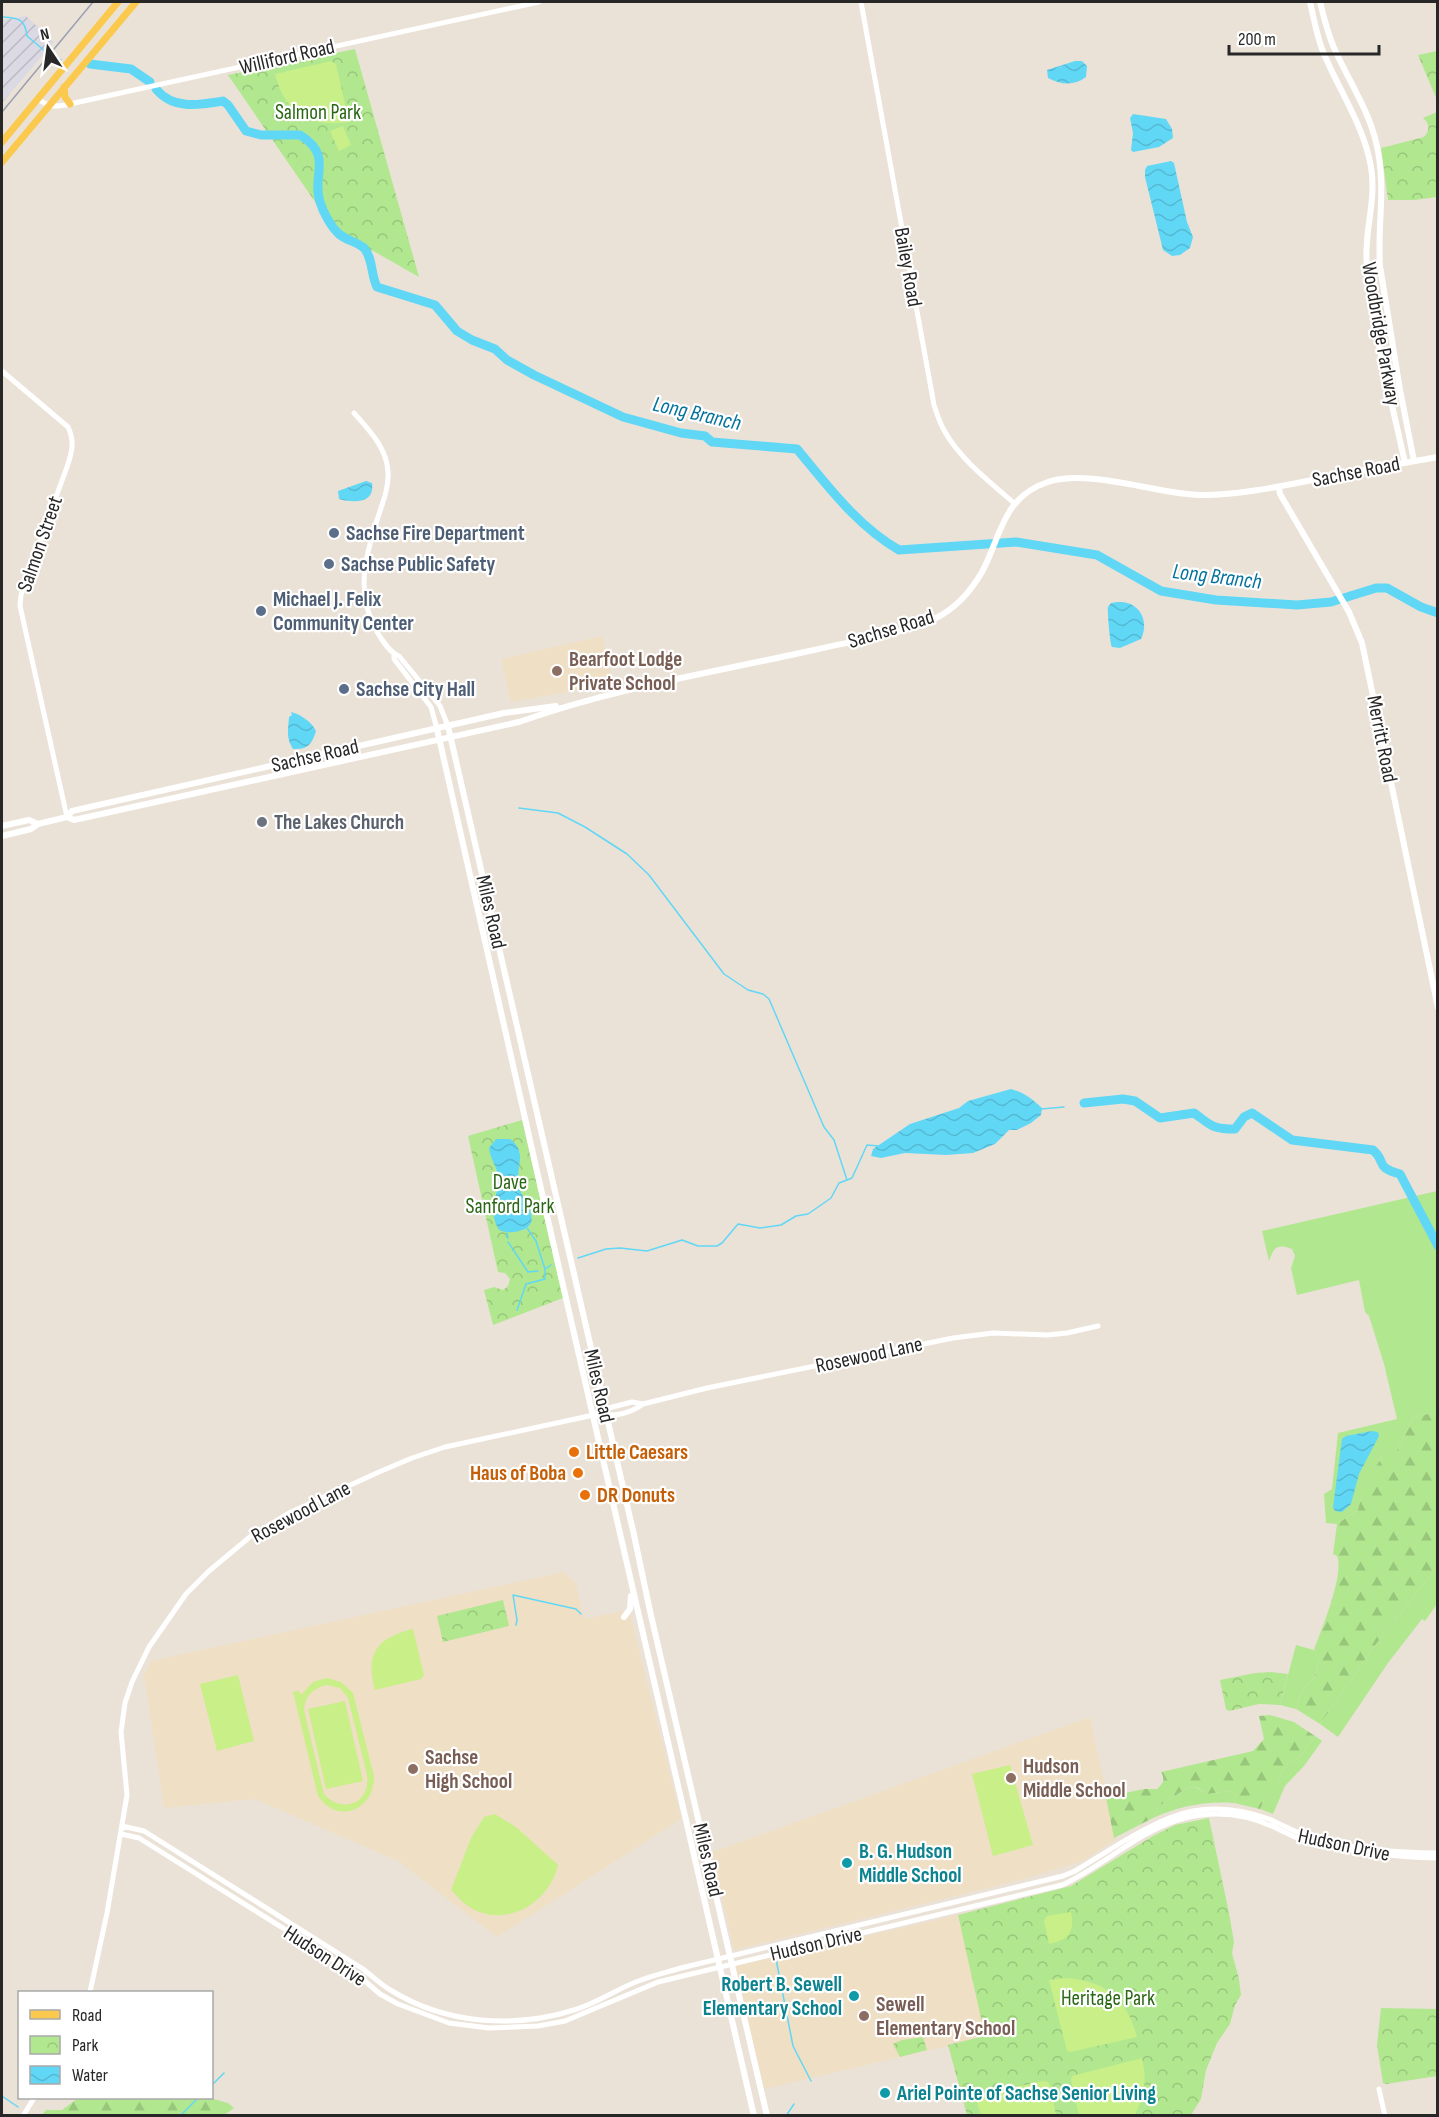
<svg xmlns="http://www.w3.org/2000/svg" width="1439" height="2117" font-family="'Sofia Sans Condensed',sans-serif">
	<defs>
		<pattern id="industrial-furrows" width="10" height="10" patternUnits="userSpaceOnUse" patternTransform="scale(1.5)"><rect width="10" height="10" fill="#dbd9e3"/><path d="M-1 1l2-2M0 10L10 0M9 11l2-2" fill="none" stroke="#bcbac3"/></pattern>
		<pattern id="forest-firs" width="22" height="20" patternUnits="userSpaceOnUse" patternTransform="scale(1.5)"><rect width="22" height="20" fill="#b1e78f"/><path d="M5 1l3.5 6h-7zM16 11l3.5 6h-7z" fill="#98c67b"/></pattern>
		<pattern id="park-crowns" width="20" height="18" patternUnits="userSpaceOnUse" patternTransform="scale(1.5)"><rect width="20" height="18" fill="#b1e78f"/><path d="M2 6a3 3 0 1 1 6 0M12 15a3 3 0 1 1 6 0" fill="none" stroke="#98c67b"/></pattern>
		<pattern id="water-waves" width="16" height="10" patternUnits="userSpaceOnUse" patternTransform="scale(1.5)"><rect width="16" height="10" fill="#61d7f6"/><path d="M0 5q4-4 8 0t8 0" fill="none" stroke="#54b9d3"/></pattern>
	</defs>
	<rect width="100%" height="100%" fill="#ebe2d7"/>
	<path fill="url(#industrial-furrows)" d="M26,16l28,26 -52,61v-83z"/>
	<path fill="#efdfc5" d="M602,636l11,48 -102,18 -10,-43z
		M563,1572l13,11 8,36 45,-9 52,209 -184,118 -99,-76 -143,-62 -91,9 -20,-133 7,-14z
		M1090,1717l26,122 -33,22 -63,19 -286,70 -22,-98z
		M958,1915l28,122 -222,52 -29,-123z"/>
	<path fill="#b1e78f" d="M1437,1191v221l-23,5 -18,35h-11l-10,16 -7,3 -10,39 -21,14 -11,-1 -2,-29 8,-5 6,-56 59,-14 -13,-55 -15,-48 -4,-4 -6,-32 -62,15 -6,-27 4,-12 -3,-7c-16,-6 -18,-1 -23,12l-7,-30z
		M1437,1567v37l-12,17 -3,-2 -34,44 -50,74 -18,-13 53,-76z
		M1296,1645l18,5 5,12 -5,16 -13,14 -5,17 -16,-4z
		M1315,1736l7,5 -18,25 -19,20 -12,28 -13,-5 10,-22 8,-7 10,-17 12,-6z
		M1195,1787l12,7 22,-3 7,4 -2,8c-29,-2 -54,3 -81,15l6,-12 28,-18z"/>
	<path fill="url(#forest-firs)" d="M1437,1412v155l-64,81 -53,76 -24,-15 5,-17 13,-14 5,-16 -5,-12c7,-19 31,-77 23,-94l-4,-2 4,-30 21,-14 10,-40 7,-2 10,-16h11l18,-35z
		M1270,1715l24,7 21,14 -15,21 -12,6 -10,17 -8,8 -10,21 -26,-6 2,-8 -7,-4 -22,3 -11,-7 -9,1 -28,18 -6,12 -39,20 -8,-41 38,-8h13c7,-6 8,-10 4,-17l92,-21 11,-12 -5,-23z
		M78,2098h132l18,5 6,5 -11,8 -181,-1 4,-5h16z"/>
	<path fill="url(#park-crowns)" d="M355,49l64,228 -86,-49 -105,-153z
		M1437,51h1l-1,49 -19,-45z
		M1437,112v85l-22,3h-27l-7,-52 43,-11c7,-7 5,-14 -1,-19z
		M522,1120l41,178 -70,27 -9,-35 10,-3 9,3 5,-4 2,-7 -5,-6 -7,-1 -30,-136z
		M503,1600l6,26 -66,16 -6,-26z
		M1271,1672l17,2 -8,31 -21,-1 -30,7 -3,-2 -6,-29 35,-7z
		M1209,1818l20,95 5,29 -2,11 7,26 2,16 -6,10 -5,19 -13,19 -11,27 -5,29 -10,16h-224l-19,-70 37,-9 -27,-121 113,-29 82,-50 22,-11z
		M1381,2008l56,1v67l-51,8 -3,-1 -6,-38z
		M923,2037l4,13 -27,7 -7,-13 9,-4z"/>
	<path fill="#c9ef89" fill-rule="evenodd" d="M331,61l5,3 13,58c-40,6 -64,-9 -74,-48z
		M343,126l8,19 -12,6 -9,-20z
		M413,1629l11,46 -3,4 -46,11c-10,-37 2,-52 38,-61z
		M238,1675l16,66 -37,10 -17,-67z
		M327,1678l14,4 12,11 21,83c1,33 -36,50 -56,20l-25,-104 6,-1 2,4 12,-13zM326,1685l14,3 8,10 19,77c4,29 -25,39 -43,19l-20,-84c1,-14 8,-21 22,-25z
		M345,1701l18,80 -37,8 -18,-80z
		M1010,1765l23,80 -40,11 -21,-82z
		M495,1814l21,13 42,38c-9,39 -54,65 -90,41 -6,-4 -12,-11 -17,-16l20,-52 13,-21z
		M1071,1912c4,20 -2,28 -22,32l-5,-23 3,-5z
		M1064,1978c41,2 63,20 73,59l-67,15 -3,-1 -18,-71z
		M1142,2058c5,24 3,35 -7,57h-56l-8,-35 1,-4z
		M1043,2081l5,1 2,4 6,29h-75l-6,-19z"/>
	<path fill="url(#water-waves)" d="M1075,61h7l5,5 -1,11c-12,9 -25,8 -38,1l-1,-8z
		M1133,114l33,5 6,10 1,9 -14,9 -26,5 -2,-2 2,-17 -3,-15z
		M1171,161l3,2 13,59 6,15 -3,11 -10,7 -8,1 -9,-6 -18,-73v-7l2,-4z
		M366,481l6,2c3,21 -18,20 -33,16l-1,-8z
		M1118,602c21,-1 32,18 23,37l-21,9 -8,-1c-2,-2 -5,-38 -4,-40 0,-1 2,-2 3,-4z
		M291,712c9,2 21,10 25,19 -4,13 -8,19 -23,18 -7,-11 -5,-19 -4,-32l3,-2z
		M1011,1089c14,4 21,10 31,19l-1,7 -10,8 -14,7h-8l-14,14 -22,9 -27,2 -41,-2 -24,5 -10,-2 2,-7 37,-25 49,-16 9,-7z
		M496,1139h14c17,13 7,25 8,43 0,15 28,39 4,48 -8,3 -15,3 -23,0 -14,-25 2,-35 -1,-55 -2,-10 -8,-17 -9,-27z
		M1372,1431l6,1 1,4 -20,38 -8,30 -9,8 -7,-1 -2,-4 9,-68 4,-3z"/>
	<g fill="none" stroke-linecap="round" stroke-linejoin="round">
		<path stroke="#61d7f6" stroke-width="1.5" d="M2,17c16,1 23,1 25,19l25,21 9,3
			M519,808l39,5 27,14 42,27 22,21 75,99 24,16 15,4 6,5 55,128 10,13 13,40 5,-2 15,-33 12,1
			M1041,1109l23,-2
			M527,1228l9,13 9,28 6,-4
			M507,1233l1,5
			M508,1242l20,30 10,-1
			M578,1258l28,-9 14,-1 27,3 35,-11 16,6h19l5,-3 16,-19 22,4 21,-3 15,-9 12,-2 23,-16 8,-15 8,-3
			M517,1310l9,-26 19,-5v-10
			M516,1625l1,-5 -4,-25 63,14 5,5
			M776,1959l17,87 18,35
			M212,2085l12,-12
			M2,2096l16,11
			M180,2116l18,-18
			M786,2116l8,-12"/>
		<path stroke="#61d7f6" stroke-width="9" d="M90,64l41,5 19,13
			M156,89c17,21 43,16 67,12l5,4 18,26 15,4h39c34,21 11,40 20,67 3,10 11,25 19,32 7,6 18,8 25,14 9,10 7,28 13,39l58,18 22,26 15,9 23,9 12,11 27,15 89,42 58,16 24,3 7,6 85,7c30,36 60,77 102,101l117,-8 81,13 64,36 55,9 81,5 34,-3 45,-14h11l34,19 17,6
			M1084,1103l39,-4 12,2 25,17 34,-5c17,12 17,16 41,16l9,-12 8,-4 40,27 81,10c14,12 1,17 27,24l38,72"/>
		<path stroke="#fff" stroke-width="5" d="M861,2l73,403c3,9 6,19 11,27 16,28 45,50 69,71
			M38,99c12,9 18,8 32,5l469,-102
			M2,371l66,56c7,15 4,25 -1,40l-39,106 -7,22 -1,11 47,211
			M354,413c15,17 33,35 34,59 1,15 -5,30 -10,45 -13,40 -23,76 -1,115 5,8 13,21 22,24l41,50 8,20
			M394,654v5l37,48 6,22
			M594,1415l11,-6 27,-7 11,2 64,-16 246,-50 40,-5 54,2 20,-2 31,-7
			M122,1826l22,5 219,138c9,7 18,16 29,22 54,33 122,38 182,19 24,-7 44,-22 67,-30 13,-5 27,-8 40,-12l382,-92 12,-5c34,-20 80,-53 118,-60 26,-5 51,-1 76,8 16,7 30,15 46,20 40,10 82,14 123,14
			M121,1834l18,4 219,137 22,19 18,10 51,19 40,5 49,-2 27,-5 93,-39 404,-97c40,-18 74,-52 116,-65 33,-10 67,-7 98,8 11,5 22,12 34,14 42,10 85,15 128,16
			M90,1992l17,-79 20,-118 -6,-63 4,-29 7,-21 17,-35 37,-53 23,-23 42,-35 40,-24 88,-40 33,-14 33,-11 144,-31c21,-2 35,2 54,-12
			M1379,2089l6,27
			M23,2116l11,-18"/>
		<path stroke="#fff" stroke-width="6" d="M1310,2c4,17 7,36 14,52 16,38 40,72 47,113 6,35 -8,66 -4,99 6,66 24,132 38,197
			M1320,2c4,16 8,33 15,48 14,31 33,59 41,92 11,45 1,80 4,124l20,124 14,71
			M1279,488l1,6 69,118 13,31 76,365
			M448,726l186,809 16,76 117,505
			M437,729l116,513 201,874
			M67,817l5,-6 432,-98 52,-7
			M2,826l27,-6 9,4
			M2,836l29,-7 7,-5 29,-7 7,3 445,-98c95,-34 196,-50 295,-72 37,-9 88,-15 122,-32 20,-10 35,-27 46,-46 19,-35 20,-75 66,-90 44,-14 112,14 160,13 38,-1 73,-9 110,-16 40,-8 80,-15 120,-22
			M624,1617l6,-8 1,-13"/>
		<path stroke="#fac94e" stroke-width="7" d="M64,87l1,10 5,7
			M2,142l116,-140
			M2,162l134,-160"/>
		<path stroke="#9a9fb3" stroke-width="1.5" d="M2,112l91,-110"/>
	</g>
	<g fill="#5c6f8a" stroke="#fff" stroke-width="2">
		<circle cx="334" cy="533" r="6"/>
		<circle cx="329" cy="564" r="6"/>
		<circle cx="261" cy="611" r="6"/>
		<circle cx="344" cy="689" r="6"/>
	</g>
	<g fill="#8d6e63" stroke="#fff" stroke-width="2">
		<circle cx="557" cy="671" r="6"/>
		<circle cx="413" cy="1769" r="6"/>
		<circle cx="1011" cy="1778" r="6"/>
		<circle cx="864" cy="2016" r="6"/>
	</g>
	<circle fill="#6b7280" stroke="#fff" stroke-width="2" cx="262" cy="822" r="6"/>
	<g fill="#e8710a" stroke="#fff" stroke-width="2">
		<circle cx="574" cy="1452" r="6"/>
		<circle cx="578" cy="1473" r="6"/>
		<circle cx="585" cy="1495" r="6"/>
	</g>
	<g fill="#0f9aa8" stroke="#fff" stroke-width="2">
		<circle cx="847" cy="1863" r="6"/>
		<circle cx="854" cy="1996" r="6"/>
		<circle cx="885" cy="2093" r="6"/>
	</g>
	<g text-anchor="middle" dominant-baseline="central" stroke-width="4.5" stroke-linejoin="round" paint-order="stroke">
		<g font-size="21" fill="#272727" stroke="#fff">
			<text transform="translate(287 57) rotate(-13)">Williford Road</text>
			<text transform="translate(908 267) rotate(80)">Bailey Road</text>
			<text transform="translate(1381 334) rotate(80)">Woodbridge Parkway</text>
			<text transform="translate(1356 472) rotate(-11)">Sachse Road</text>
			<text transform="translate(40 544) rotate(-71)">Salmon Street</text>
			<text transform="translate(891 629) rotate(-17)">Sachse Road</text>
			<text transform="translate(1382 739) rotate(79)">Merritt Road</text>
			<text transform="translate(315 756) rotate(-13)">Sachse Road</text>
			<text transform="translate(491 912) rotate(77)">Miles Road</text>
			<text transform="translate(869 1355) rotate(-12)">Rosewood Lane</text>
			<text transform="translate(599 1386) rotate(77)">Miles Road</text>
			<text transform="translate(301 1512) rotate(-28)">Rosewood Lane</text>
			<text transform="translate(1344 1845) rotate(12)">Hudson Drive</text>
			<text transform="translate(708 1860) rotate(77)">Miles Road</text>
			<text transform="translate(816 1944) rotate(-13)">Hudson Drive</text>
			<text transform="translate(325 1956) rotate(33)">Hudson Drive</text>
		</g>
		<g font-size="21" fill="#2a6714" stroke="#fff">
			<text x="318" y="112">Salmon Park</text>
			<text x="510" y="1182">Dave<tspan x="510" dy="24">Sanford Park</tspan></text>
			<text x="1108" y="1998">Heritage Park</text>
		</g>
		<g font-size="21" font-weight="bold" fill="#4e5e75" stroke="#fff" text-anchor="start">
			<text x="346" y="533">Sachse Fire Department</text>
			<text x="341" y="564">Sachse Public Safety</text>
			<text x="273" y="599">Michael J. Felix<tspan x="273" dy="24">Community Center</tspan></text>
			<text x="356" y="689">Sachse City Hall</text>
		</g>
		<g font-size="21" font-weight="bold" fill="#785e54" stroke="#fff" text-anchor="start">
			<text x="569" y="659">Bearfoot Lodge<tspan x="569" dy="24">Private School</tspan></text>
			<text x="425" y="1757">Sachse<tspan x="425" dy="24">High School</tspan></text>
			<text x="1023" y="1766">Hudson<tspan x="1023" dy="24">Middle School</tspan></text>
			<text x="876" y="2004">Sewell<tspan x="876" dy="24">Elementary School</tspan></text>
		</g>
		<g font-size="21" font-weight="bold" fill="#5b616d" stroke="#fff" text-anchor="start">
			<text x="274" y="822">The Lakes Church</text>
		</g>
		<g font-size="21" font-weight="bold" fill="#c56008" stroke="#fff" text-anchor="start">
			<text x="586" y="1452">Little Caesars</text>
			<text x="566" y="1473" text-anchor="end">Haus of Boba</text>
			<text x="597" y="1495">DR Donuts</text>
		</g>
		<g font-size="21" font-weight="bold" fill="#0d838f" stroke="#fff" text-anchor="start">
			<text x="859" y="1851">B. G. Hudson<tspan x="859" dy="24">Middle School</tspan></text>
			<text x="842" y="1984" text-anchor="end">Robert B. Sewell<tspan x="842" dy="24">Elementary School</tspan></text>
			<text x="897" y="2093">Ariel Pointe of Sachse Senior Living</text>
		</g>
		<g font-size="22" font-style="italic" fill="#04729e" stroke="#fff">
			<text transform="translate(697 414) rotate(13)">Long Branch</text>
			<text transform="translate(1217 577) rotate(7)">Long Branch</text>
		</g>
	</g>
	<rect width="1439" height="2117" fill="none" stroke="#272727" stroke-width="6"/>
	<rect x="18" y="1991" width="195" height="108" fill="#ffffff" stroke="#a9a9a9" stroke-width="1.5"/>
	<rect x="30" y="2010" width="30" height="9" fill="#fac94e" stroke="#a9a9a9" stroke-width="1.5"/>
	<text x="72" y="2021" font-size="18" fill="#272727">Road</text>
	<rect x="30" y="2036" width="30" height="18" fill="url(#park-crowns)" stroke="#a9a9a9" stroke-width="1.5"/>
	<text x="72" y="2051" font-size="18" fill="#272727">Park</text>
	<rect x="30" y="2066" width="30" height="18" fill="url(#water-waves)" stroke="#a9a9a9" stroke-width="1.5"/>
	<text x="72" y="2081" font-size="18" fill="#272727">Water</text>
	<g transform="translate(48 48) rotate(347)" stroke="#ffffff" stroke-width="4.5" paint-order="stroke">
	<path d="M0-4.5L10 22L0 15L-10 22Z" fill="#272727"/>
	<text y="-9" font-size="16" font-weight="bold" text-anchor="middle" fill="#272727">N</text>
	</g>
	<path d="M1229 45v9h150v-9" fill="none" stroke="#272727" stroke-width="3"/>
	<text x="1238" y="45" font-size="18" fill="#272727" stroke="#ffffff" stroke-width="4.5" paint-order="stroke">200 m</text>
</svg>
